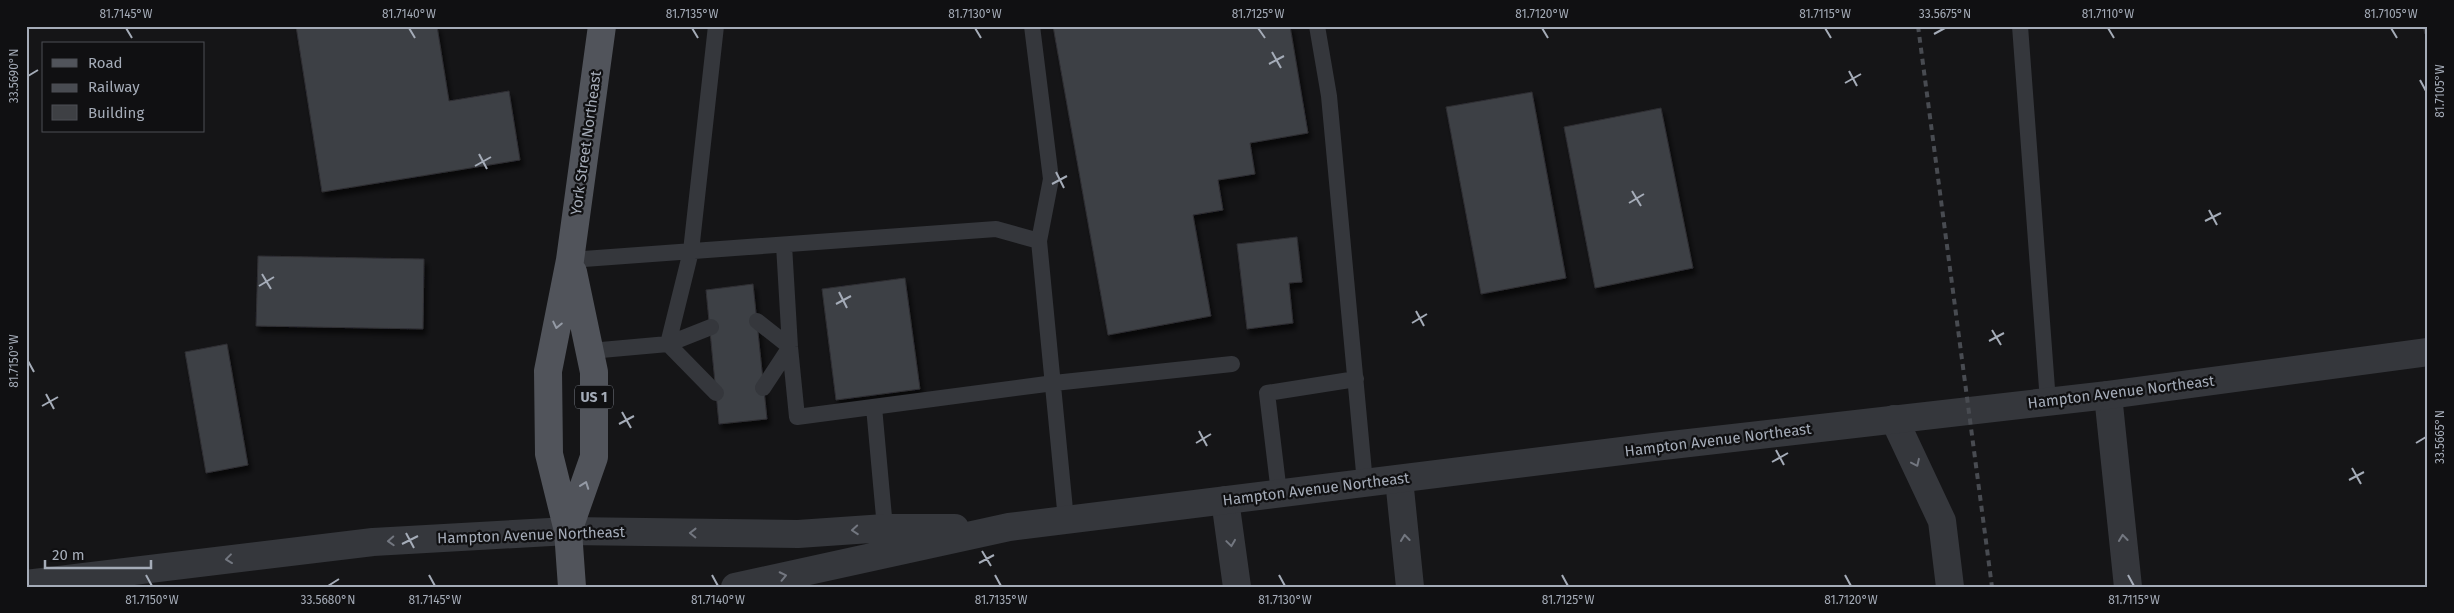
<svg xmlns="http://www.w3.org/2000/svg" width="2454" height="613" font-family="'Fira Sans',sans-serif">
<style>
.building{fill:#3e4044;stroke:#2e2e33;filter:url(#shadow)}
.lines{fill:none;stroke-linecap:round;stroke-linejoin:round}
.service{stroke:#35373c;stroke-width:16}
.minor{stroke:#35373c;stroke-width:28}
.tertiary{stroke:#35373c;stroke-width:28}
.primary{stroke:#51545b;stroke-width:28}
.rail{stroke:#484b51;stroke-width:4;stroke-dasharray:6 5;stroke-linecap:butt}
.oneway{stroke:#949aa5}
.oneway2{stroke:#737780}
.ticks{fill:none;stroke:#a5acb8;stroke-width:2}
.labels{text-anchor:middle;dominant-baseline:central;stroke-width:4.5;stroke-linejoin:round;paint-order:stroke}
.shield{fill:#101012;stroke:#787d86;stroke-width:1}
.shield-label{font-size:14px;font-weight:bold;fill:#a5acb8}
.street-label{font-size:15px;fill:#a5acb8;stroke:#101012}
.neatline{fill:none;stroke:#a5acb8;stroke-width:2}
.ticks-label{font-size:12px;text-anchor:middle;fill:#a5acb8}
</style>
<defs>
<filter id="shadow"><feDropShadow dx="3" dy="5.5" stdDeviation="2.5" flood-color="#0009"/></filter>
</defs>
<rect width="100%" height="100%" fill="#151517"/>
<!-- building -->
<path class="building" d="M296,26H437L449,101L509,91L520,160L322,192Z
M1053,26H1290L1308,133L1250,143L1255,174L1218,180L1223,210L1193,215L1211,316L1108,335Z
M2423,26H2428V34H2425Z
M1532,92L1566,278L1481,294L1446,107Z
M1661,108L1693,268L1595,288L1564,127Z
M1297,237L1302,282L1289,283L1293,323L1247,329L1237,244Z
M258,256L424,259L423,329L256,326Z
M905,278L920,389L836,400L822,289Z
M753,284L767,419L719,424L706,290Z
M227,344L248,465L206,473L185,352Z"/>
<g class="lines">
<!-- service -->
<path class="service" d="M1032,26L1051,179L1039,241
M1317,26L1329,96L1365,483
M2020,26L2048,402
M784,245L790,347L797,417L1054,383L1232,364
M570,260L996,229L1039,241L1066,520
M757,321L790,347L763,388
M668,344L691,251L716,26
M668,344L711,327
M590,351L668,344L716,393
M874,407L885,528
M1279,493L1267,393L1356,379"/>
<!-- minor -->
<path class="minor" d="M2108,395L2128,587
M1894,419L1942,521L1950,587
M1399,479L1410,587
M1225,500L1237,587"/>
<!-- tertiary -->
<path class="tertiary" d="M26,584L373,542L568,531L798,534L885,528H955
M735,587L1009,527L1654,447L2108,395L2428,352"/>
<!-- primary -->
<path class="primary" d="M568,531L594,457V372L573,272
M572,587L568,531L549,454L548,371L570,260L602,26"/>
<!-- rail -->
<path class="rail" d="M1918,26L1992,587"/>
</g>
<!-- one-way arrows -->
<defs><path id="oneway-chevron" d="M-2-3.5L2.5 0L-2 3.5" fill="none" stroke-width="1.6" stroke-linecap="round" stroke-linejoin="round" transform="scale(1.25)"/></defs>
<g class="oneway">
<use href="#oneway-chevron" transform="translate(557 325) rotate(102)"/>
<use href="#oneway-chevron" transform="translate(585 485) rotate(-70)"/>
</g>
<g class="oneway2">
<use href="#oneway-chevron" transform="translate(1916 463) rotate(65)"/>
<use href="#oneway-chevron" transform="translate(855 530) rotate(176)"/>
<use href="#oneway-chevron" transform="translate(693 533) rotate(-179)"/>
<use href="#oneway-chevron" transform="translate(1405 538) rotate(-96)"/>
<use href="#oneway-chevron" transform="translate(2123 538) rotate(-96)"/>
<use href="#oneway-chevron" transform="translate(391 541) rotate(177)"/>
<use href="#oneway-chevron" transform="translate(1231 543) rotate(82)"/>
<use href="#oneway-chevron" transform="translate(229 559) rotate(173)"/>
<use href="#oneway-chevron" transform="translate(783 576) rotate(-12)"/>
</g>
<!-- ticks -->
<path class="ticks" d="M126,28L132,38M409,28L415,38M692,28L698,38M975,28L981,38M1258,28L1265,38M1542,28L1548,38M1825,28L1831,38M2108,28L2114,38M2391,28L2397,38M1934,34L1945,28M1272,52L1281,68M1269,64L1284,56M1849,71L1857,86M28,76L38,70M2420,80L2426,91M1845,83L1861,74M479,154L487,169M475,166L491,157M1056,172L1064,188M1052,184L1067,176M1632,191L1641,206M1629,203L1644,194M2209,210L2217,225M2205,221L2221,213M262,274L271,289M259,286L274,277M839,292L847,308M836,304L851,296M1416,311L1424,326M1412,323L1427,314M1992,330L2001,345M1989,341L2004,333M28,361L34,372M46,394L54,409M42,406L58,397M622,412L631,428M619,424L634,416M1199,431L1207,446M1196,443L1211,434M2416,443L2426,437M1776,450L1784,465M1772,462L1788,453M2352,468L2361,484M2349,480L2364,472M406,533L414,548M402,544L418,536M982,551L991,566M979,563L994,555M146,575L152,586M429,575L435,586M712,575L718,586M995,575L1001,586M1279,575L1285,586M1562,575L1568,586M1845,575L1851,586M2128,575L2134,586M328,586L339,579"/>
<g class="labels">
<!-- shield labels -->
<rect class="shield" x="575" y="385.5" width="38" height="23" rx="4"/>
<g class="shield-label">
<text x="594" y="397">US 1</text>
</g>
<!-- street labels -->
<g class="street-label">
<text transform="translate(586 143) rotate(-82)">York Street Northeast</text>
<text transform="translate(2121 392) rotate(-7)">Hampton Avenue Northeast</text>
<text transform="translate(1718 440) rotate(-7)">Hampton Avenue Northeast</text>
<text transform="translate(1316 489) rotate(-7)">Hampton Avenue Northeast</text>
<text transform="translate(531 535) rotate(-2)">Hampton Avenue Northeast</text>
</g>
</g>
<!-- border -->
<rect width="2454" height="613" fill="none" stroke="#101012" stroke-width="55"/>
<!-- legend -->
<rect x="42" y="42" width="162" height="90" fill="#101012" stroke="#4c4e54"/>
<rect x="52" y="59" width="25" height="8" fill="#51545b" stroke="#4c4e54"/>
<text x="88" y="68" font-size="15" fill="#a5acb8">Road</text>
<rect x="52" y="84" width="25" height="8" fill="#484b51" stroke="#4c4e54"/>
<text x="88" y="92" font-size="15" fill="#a5acb8">Railway</text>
<rect x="52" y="105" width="25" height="15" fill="#3e4044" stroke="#4c4e54"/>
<text x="88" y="118" font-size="15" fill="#a5acb8">Building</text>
<!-- scale -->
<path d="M45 560v8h106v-8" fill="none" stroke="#a5acb8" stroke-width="2.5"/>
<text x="52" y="560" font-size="15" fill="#a5acb8" stroke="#101012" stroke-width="4" paint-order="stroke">20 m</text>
<rect x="28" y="28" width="2398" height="558" class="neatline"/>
<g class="ticks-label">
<text x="126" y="18">81.7145°W</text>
<text x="409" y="18">81.7140°W</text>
<text x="692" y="18">81.7135°W</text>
<text x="975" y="18">81.7130°W</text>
<text x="1258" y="18">81.7125°W</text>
<text x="1542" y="18">81.7120°W</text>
<text x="1825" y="18">81.7115°W</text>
<text x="1945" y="18">33.5675°N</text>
<text x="2108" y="18">81.7110°W</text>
<text x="2391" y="18">81.7105°W</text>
<text transform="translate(14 76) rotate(-90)" y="4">33.5690°N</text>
<text transform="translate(2440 91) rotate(-90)" y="4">81.7105°W</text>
<text transform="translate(14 361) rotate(-90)" y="4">81.7150°W</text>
<text transform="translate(2440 437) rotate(-90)" y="4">33.5665°N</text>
<text x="152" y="604">81.7150°W</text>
<text x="328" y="604">33.5680°N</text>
<text x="435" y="604">81.7145°W</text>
<text x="718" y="604">81.7140°W</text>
<text x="1001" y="604">81.7135°W</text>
<text x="1285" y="604">81.7130°W</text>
<text x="1568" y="604">81.7125°W</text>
<text x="1851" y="604">81.7120°W</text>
<text x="2134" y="604">81.7115°W</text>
</g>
</svg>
